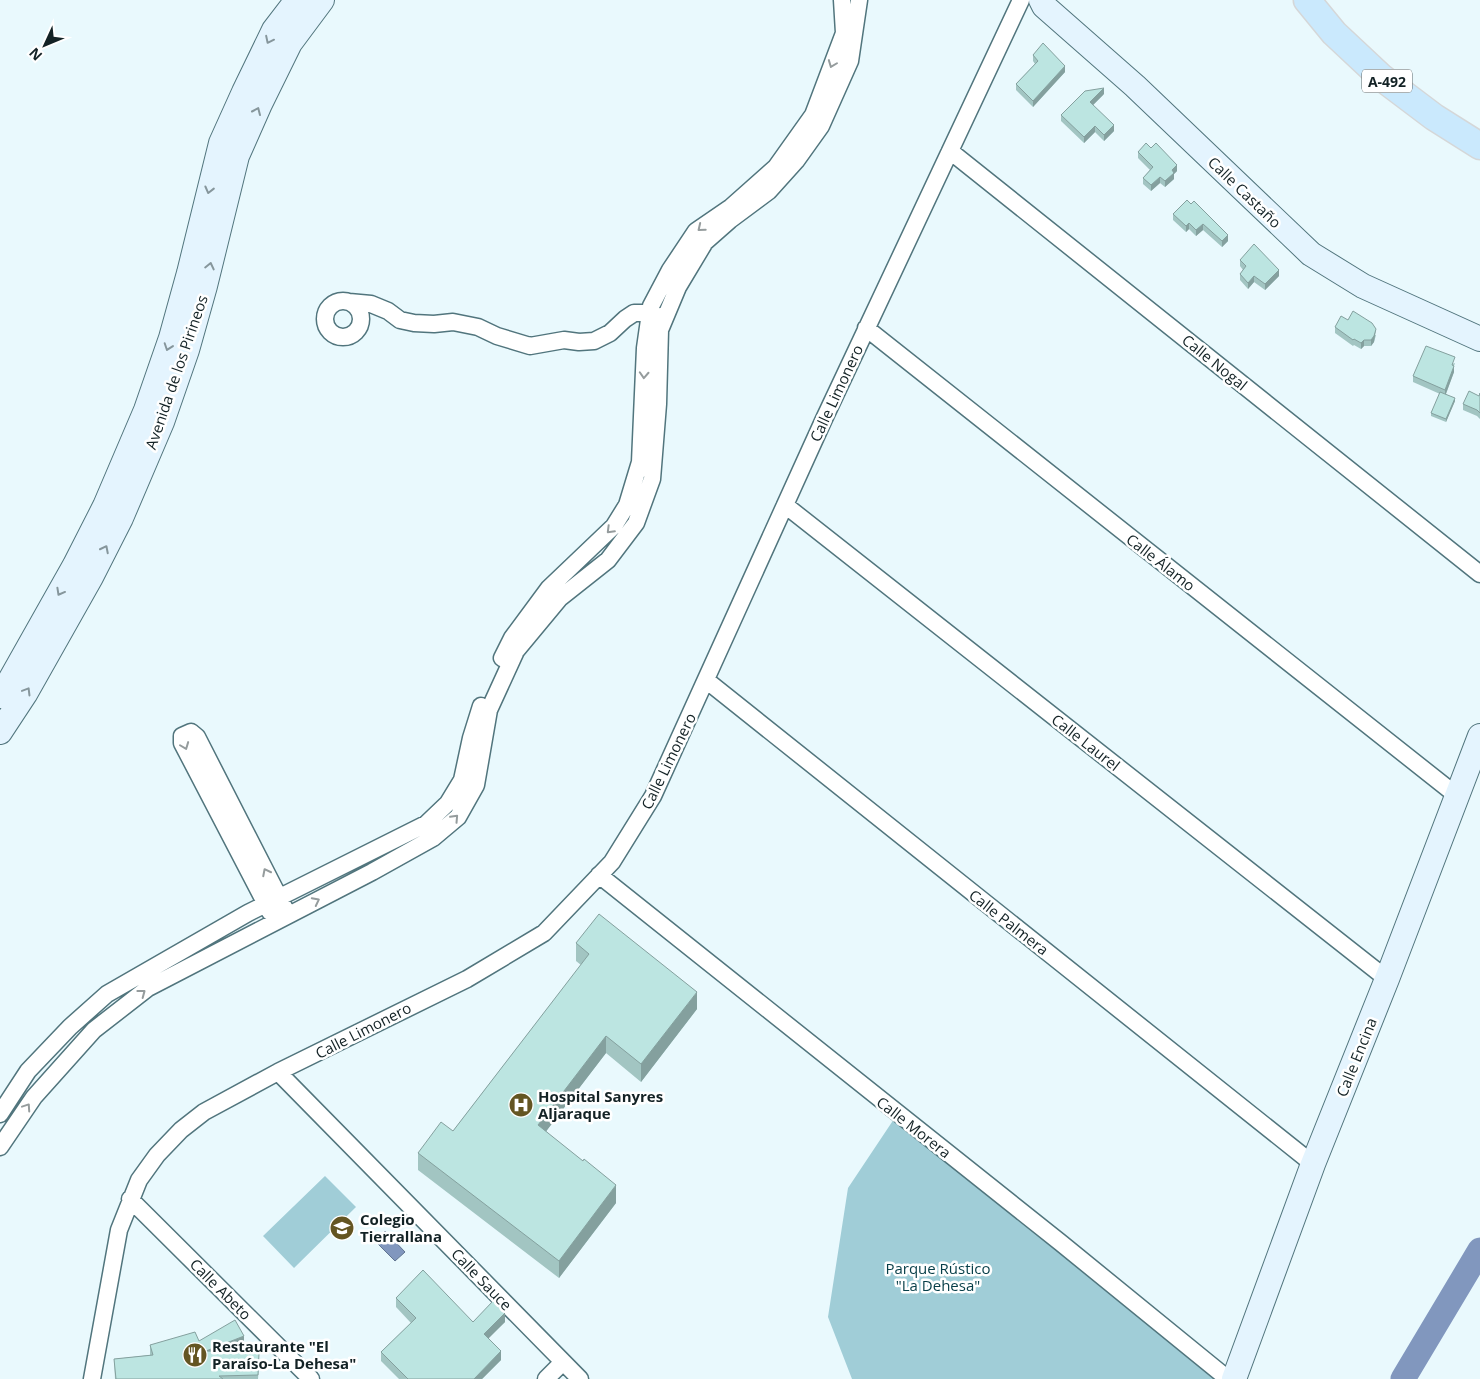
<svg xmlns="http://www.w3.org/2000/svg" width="1480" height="1379" font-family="'Open Sans',sans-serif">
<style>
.green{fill:#a0cdd7}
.water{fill:#8197be;stroke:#607490}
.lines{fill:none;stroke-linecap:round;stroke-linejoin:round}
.river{stroke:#8197be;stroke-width:25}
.street-casing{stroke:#51757d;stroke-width:19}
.secondary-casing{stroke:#51757d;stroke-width:26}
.primary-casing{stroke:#d5d7d8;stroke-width:29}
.street{stroke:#fff;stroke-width:16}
.secondary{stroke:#e4f4fe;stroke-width:24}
.primary{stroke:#cae9fd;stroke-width:26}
.wall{fill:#a2c5c2}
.shaded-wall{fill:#84a09e}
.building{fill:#bce5e1;stroke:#84a09e}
.oneway{stroke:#86969c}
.oneway2{stroke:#959c9d}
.labels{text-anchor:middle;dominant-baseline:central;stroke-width:5;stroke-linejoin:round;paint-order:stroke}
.shield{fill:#fff;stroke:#5a6466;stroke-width:1}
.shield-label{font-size:14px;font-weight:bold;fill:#132225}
.street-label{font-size:15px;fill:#132225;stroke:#fff}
.poi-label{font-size:15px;font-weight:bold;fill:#132225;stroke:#fff;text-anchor:start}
.park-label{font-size:15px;fill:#063e48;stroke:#fff}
</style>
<rect width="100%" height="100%" fill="#e9f9fd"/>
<!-- green -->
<path class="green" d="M898,1113L1228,1379H852L828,1317L848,1188Z
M325,1176L356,1207L294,1268L263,1236Z"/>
<!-- water -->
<path class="water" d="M385,1231L405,1252L395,1261L375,1241Z"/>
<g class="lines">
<!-- river -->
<path class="river" d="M1403,1379L1480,1250"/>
<defs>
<path id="street" d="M950,151L1480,574
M325 319a18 18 0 1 1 36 0a18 18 0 1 1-36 0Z
M349,302L371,304L388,311L400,320L414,323L434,324L453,322L478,327L497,336L530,346L564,340L579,342L594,341L610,333L625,319L634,313H650L660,317
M866,328L1456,795
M785,505L1387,979
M502,658L512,638L549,588L614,526L627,505L640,462L645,348L651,306L670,270L696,231L731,207L776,167L813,115L844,33L842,0
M706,680L1313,1164
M599,875L1061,1243L1228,1379
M270,912L182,743V736L191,732L197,737L284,907
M278,1072L580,1379
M0,1114L28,1071L70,1027L107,994L248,913L426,824L448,803L462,780L471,738L481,706
M0,1147L34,1097L94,1030L148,988L372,872L433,838L458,817L476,785L489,710L516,651L560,598L608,560L636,523L652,479L658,404L660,330L678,287L705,242L730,220L769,191L796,161L821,126L850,61L859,0
M130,1199L311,1379
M92,1379L119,1230L139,1180L157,1155L181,1130L204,1112L278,1072L467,979L544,933L612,862L653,796L824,419L1021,0
M546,1379L563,1362"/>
<path id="secondary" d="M1041,0L1044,6L1135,86L1311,254L1363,286L1480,339
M0,696L9,682L75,565L105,506L146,410L171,338L189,273L221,143L244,92L274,30L297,0
M0,732L25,694L91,577L121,518L162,422L187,350L205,286L237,156L260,104L290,43L322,0
M1234,1379L1313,1164L1387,979L1480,736"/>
<path id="primary" d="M1307,0L1334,33L1381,77L1434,117L1480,146"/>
</defs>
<!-- street casing -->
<use href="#street" class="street-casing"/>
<!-- secondary casing -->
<use href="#secondary" class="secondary-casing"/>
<!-- primary casing -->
<use href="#primary" class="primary-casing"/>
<!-- street -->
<use href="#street" class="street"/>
<!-- secondary -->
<use href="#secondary" class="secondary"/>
<!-- primary -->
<use href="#primary" class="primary"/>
</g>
<!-- wall -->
<path class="wall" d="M1033,55L1065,72L1033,107L1016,90V84L1035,64L1033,61Z
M1104,94L1093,105L1114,131L1104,141L1095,132L1084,143L1061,121V115Z
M1151,148L1177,171L1174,174V179L1165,187L1160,183L1151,191L1143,184V178L1150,170L1138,158V152Z
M1187,200L1228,241L1222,247L1203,230L1196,236L1189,229L1186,232L1173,220V214Z
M1240,260L1279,276L1265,290L1254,282L1248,289L1240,280V274L1243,270L1240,266Z
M1335,327L1376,335L1374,342L1371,346H1364L1361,349L1354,345L1353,346L1335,333Z
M1455,363L1454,366V372L1446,394L1455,401L1446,422L1431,416V413L1440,394L1413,382V376Z
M1480,393V419L1477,416L1463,410V404L1479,396Z
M576,943L697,1009L641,1082L606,1053L546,1131L616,1203L559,1278L418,1170V1153L453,1131L581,965L576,961Z
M396,1298L473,1322H505L488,1338L501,1360L482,1379H399L381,1361V1352L411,1323L396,1307Z
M150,1345L244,1348L234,1352L259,1365L258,1379H115L114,1359L150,1355Z"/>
<!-- shaded-wall -->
<path class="shaded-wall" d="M1065,66V72L1033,107V101Z
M1104,88V94L1090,108V102Z
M1114,125V131L1104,141V135Z
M1095,126V132L1084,143V137Z
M1177,165V171L1174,174V179L1165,187V181L1172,170Z
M1160,177V183L1151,191V185Z
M1189,223V229L1186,232V226Z
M1203,224V230L1196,236V230Z
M1228,235V241L1222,247V241Z
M1279,270V276L1265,290V284Z
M1254,276V282L1248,289V283Z
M1376,329L1374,342L1371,346V340Z
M1364,340V346L1361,349V343Z
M1454,366V372L1445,396V390Z
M1455,398V401L1446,422V419Z
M697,992V1009L641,1082V1064Z
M606,1036V1053L538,1142V1125Z
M616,1185V1203L559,1278V1261Z
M505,1313V1322L484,1343V1334Z
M244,1336V1348L206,1363V1351Z
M501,1351V1360L482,1379H474Z"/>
<!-- building -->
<path class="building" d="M1043,43L1065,66L1033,101L1016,84L1038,61L1033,55Z
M1104,88L1090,102L1114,125L1104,135L1095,126L1084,137L1061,115L1085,91Z
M1146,143L1151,148L1156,143L1177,165L1172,170L1174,173L1165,181L1160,177L1151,185L1143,178L1153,167L1138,152Z
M1187,200L1191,204L1194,201L1228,235L1222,241L1203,224L1196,230L1189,223L1186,226L1173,214Z
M1254,244L1279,270L1265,284L1254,276L1248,283L1240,274L1246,266L1240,260Z
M1353,311L1372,323L1376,329L1374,336L1371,340H1364L1361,343L1354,339L1353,340L1335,327L1341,316L1348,320Z
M1426,346L1455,357L1452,365L1454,366L1445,390L1413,376Z
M1469,391L1479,396L1480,393V413L1477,410L1463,404Z
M1440,392L1455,398L1446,419L1431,413Z
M599,914L697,992L641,1064L606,1036L538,1125L583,1161L584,1159L616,1185L559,1261L418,1153L441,1122L453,1131L589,954L576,943Z
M423,1270L473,1322L493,1301L505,1313L484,1334L501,1351L474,1379H408L381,1352L416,1318L396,1298Z
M235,1320L244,1336L206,1351L259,1353L258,1375L219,1376L223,1379H116L114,1359L153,1355L150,1345L195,1332L199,1341Z"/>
<!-- one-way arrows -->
<defs><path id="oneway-chevron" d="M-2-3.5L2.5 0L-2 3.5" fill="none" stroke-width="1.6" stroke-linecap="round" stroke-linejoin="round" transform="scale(1.25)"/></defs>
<g class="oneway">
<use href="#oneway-chevron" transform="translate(269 40) rotate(116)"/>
<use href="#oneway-chevron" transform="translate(257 111) rotate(-66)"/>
<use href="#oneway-chevron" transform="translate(209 190) rotate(104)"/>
<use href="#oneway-chevron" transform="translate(210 266) rotate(-77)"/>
<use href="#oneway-chevron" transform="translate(168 347) rotate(109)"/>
<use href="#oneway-chevron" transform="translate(105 549) rotate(-63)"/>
<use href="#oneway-chevron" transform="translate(60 592) rotate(119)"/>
<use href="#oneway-chevron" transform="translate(27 691) rotate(-59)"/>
</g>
<g class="oneway2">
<use href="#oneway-chevron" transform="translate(832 64) rotate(111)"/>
<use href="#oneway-chevron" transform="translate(701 228) rotate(141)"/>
<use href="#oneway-chevron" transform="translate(644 375) rotate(93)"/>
<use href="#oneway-chevron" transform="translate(610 530) rotate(135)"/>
<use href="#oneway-chevron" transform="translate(185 746) rotate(69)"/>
<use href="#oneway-chevron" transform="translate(455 818) rotate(-47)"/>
<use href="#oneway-chevron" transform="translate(266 872) rotate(-117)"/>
<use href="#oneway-chevron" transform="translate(316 901) rotate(-27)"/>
<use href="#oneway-chevron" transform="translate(142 993) rotate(-37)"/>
<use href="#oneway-chevron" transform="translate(27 1107) rotate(-56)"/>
</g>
<!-- icons -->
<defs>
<symbol id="hospital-disc" viewBox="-11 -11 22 22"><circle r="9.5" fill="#645522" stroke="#fff"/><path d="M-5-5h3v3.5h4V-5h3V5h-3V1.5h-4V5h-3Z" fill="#fff"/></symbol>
<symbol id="school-disc" viewBox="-11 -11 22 22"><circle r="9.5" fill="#645522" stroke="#fff"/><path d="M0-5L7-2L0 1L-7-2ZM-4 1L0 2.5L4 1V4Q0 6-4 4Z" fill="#fff"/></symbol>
<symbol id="restaurant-disc" viewBox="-11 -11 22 22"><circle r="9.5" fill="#645522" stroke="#fff"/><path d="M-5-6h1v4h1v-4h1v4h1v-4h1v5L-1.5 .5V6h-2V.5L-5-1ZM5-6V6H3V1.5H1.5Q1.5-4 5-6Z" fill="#fff"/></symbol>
</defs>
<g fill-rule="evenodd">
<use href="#hospital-disc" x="507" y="1091" width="28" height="28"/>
<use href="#school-disc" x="328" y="1214" width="28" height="28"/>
<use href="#restaurant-disc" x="181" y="1341" width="28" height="28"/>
</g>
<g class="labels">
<!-- shield labels -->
<rect class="shield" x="1362" y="69.5" width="50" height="23" rx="4"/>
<g class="shield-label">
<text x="1387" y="81">A-492</text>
</g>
<!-- street labels -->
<g class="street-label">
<text transform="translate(1245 192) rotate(44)">Calle Castaño</text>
<text transform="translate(1215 362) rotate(39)">Calle Nogal</text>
<text transform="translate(176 372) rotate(-71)">Avenida de los Pirineos</text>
<text transform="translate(836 393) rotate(-65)">Calle Limonero</text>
<text transform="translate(1161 562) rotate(38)">Calle Álamo</text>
<text transform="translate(1086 742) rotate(38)">Calle Laurel</text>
<text transform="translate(668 761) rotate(-64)">Calle Limonero</text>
<text transform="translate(1009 922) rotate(38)">Calle Palmera</text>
<text transform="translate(363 1030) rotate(-27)">Calle Limonero</text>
<text transform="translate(1356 1057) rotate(-68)">Calle Encina</text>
<text transform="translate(914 1127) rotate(38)">Calle Morera</text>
<text transform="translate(482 1279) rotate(46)">Calle Sauce</text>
<text transform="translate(221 1289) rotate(45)">Calle Abeto</text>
</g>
<!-- poi labels -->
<g class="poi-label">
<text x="538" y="1096">Hospital Sanyres<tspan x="538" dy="17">Aljaraque</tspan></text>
<text x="360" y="1219">Colegio<tspan x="360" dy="17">Tierrallana</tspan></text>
<text x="212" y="1346">Restaurante "El<tspan x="212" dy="17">Paraíso-La Dehesa"</tspan></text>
</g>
<!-- park labels -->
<g class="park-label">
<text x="938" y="1268">Parque Rústico<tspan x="938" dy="17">"La Dehesa"</tspan></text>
</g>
</g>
<!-- north arrow -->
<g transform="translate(45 45) rotate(226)" stroke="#ffffff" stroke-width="4" paint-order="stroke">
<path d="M0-4L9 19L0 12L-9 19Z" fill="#132225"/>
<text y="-8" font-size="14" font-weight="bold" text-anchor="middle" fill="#132225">N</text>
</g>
</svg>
